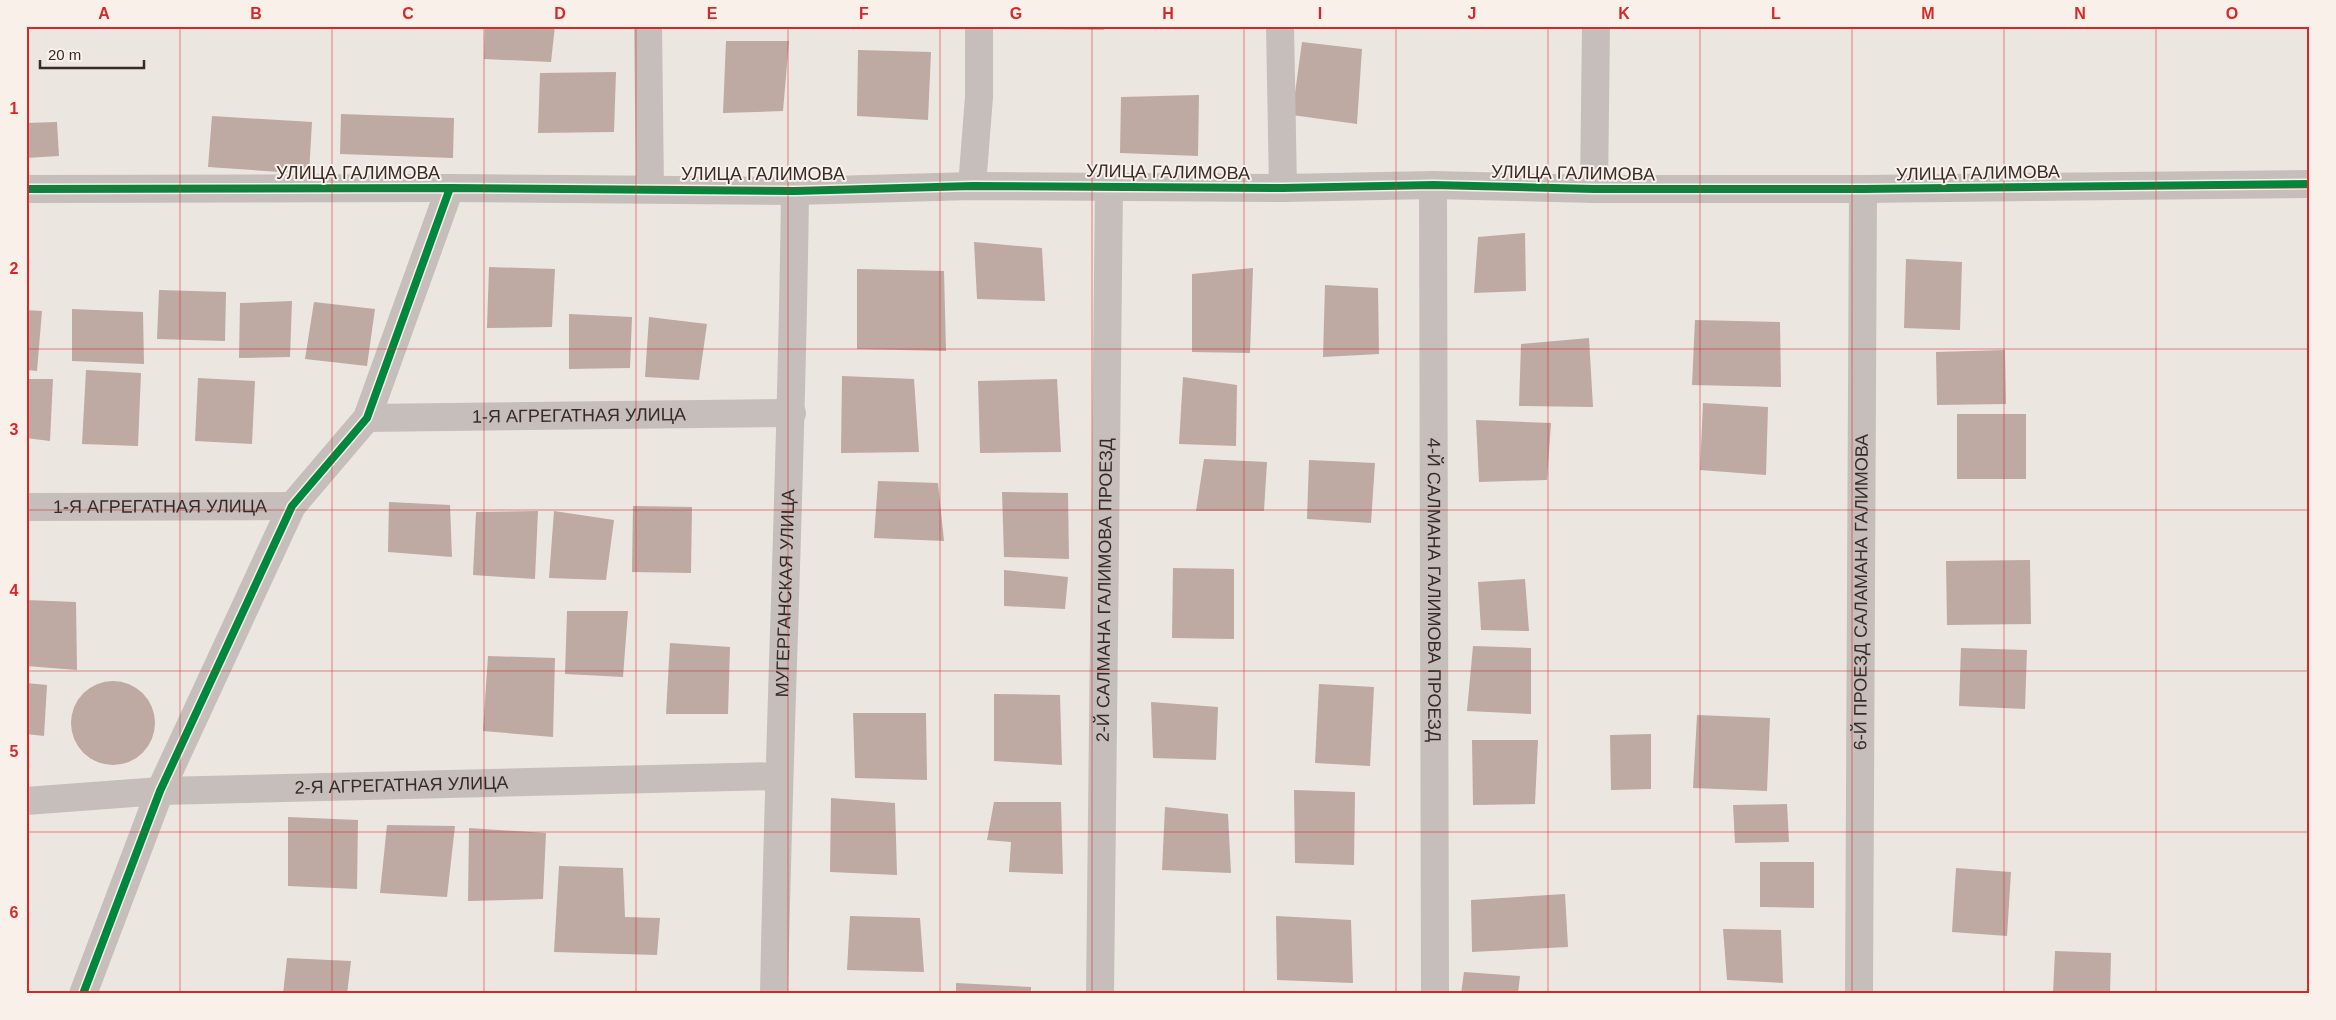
<svg xmlns="http://www.w3.org/2000/svg" width="2336" height="1020" font-family="Arial,sans-serif">
<style>
.building{fill:#bfa9a3}
.lines{fill:none;stroke-linecap:round;stroke-linejoin:round}
.minor{stroke:#c6beba;stroke-width:28}
.cycleway-casing{stroke:#f9f0e9;stroke-width:11}
.cycleway{stroke:#00873e;stroke-width:8}
.grid{fill:none;stroke:#d62828;stroke-width:1;stroke-opacity:0.55}
.labels{text-anchor:middle;dominant-baseline:central;stroke-width:4;stroke-linejoin:round;paint-order:stroke}
.street-label{font-size:18px;fill:#362b28;stroke:#f9f0e9}
.neatline{fill:none;stroke:#d62828;stroke-width:2}
.grid-label{font-size:16px;text-anchor:middle;font-weight:bold;fill:#d62828}
</style>
<rect width="100%" height="100%" fill="#ece6e1"/>
<!-- building -->
<path class="building" d="M485,26H555L551,62L484,59Z
M1023,26H1104V30L1023,29Z
M726,41H789L783,111L723,113Z
M1302,42L1362,49L1357,124L1292,115Z
M858,50L931,52L928,120L857,116Z
M616,72L614,132L538,133L540,73Z
M1199,95L1198,156L1120,153L1121,97Z
M341,114L454,118L453,158L340,154Z
M212,116L312,122L309,174L208,167Z
M57,122L59,156L26,158V123Z
M1525,233L1526,291L1474,293L1478,237Z
M974,242L1042,248L1045,301L977,299Z
M1906,259L1962,262L1960,330L1904,328Z
M489,267L555,269L552,327L487,328Z
M1253,268L1250,353L1192,352V274Z
M857,269L944,271L946,351L857,349Z
M1325,285L1378,288L1379,354L1323,357Z
M159,290L226,292L225,341L157,339Z
M292,301L290,357L239,358L240,303Z
M314,302L375,309L367,366L305,359Z
M72,309L143,312L144,364L72,361Z
M26,310L42,311L37,371L26,370Z
M569,314L632,317L630,368L569,369Z
M649,317L707,324L699,380L645,377Z
M1695,320L1780,322L1781,387L1692,385Z
M1589,338L1593,407L1519,406L1521,344Z
M2005,350L2006,404L1937,405L1936,352Z
M86,370L141,373L138,446L82,444Z
M842,376L914,379L919,452L841,453Z
M1183,377L1237,385L1236,446L1179,444Z
M198,378L255,381L252,444L195,441Z
M26,379H53L50,441L26,438Z
M1057,379L1061,452L980,453L978,381Z
M1703,403L1768,407L1766,475L1700,470Z
M1957,414H2026V479H1957Z
M1476,420L1551,423L1547,480L1479,482Z
M1204,459L1267,462L1264,511H1196Z
M1309,460L1375,463L1371,523L1307,519Z
M878,481L938,483L944,541L874,538Z
M1002,492L1068,493L1069,559L1004,557Z
M389,502L450,505L452,557L388,552Z
M633,506L692,507L691,573L632,572Z
M538,511L535,579L473,575L476,512Z
M554,511L614,520L606,580L549,578Z
M2030,560L2031,624L1947,625L1946,561Z
M1173,568L1234,569V639L1172,638Z
M1004,570L1068,577L1065,609L1004,606Z
M1525,579L1529,631L1481,630L1478,582Z
M26,600L76,602L77,670L26,666Z
M567,611H628L623,677L565,674Z
M670,643L730,647L728,714H666Z
M1473,646L1531,648V714L1467,711Z
M1961,648L2027,650L2025,709L1959,706Z
M488,656L555,658L553,737L483,731Z
M71 723a42 42 0 1 1 84 0a42 42 0 1 1-84 0Z
M26,683L47,685L44,736L26,734Z
M1319,684L1374,687L1370,766L1315,763Z
M994,694L1060,695L1062,765L994,761Z
M1151,702L1218,707L1216,760L1153,758Z
M853,713H926L927,780L855,778Z
M1697,715L1770,718L1767,791L1693,788Z
M1651,734V789L1611,790L1610,735Z
M1472,740H1538L1535,804L1473,805Z
M1294,790L1355,792L1354,865L1295,863Z
M831,798L895,803L897,875L830,872Z
M994,802H1061L1063,874L1009,872L1011,842L987,840Z
M1787,804L1789,842L1735,843L1733,805Z
M1165,807L1228,814L1231,873L1162,870Z
M288,817L358,820L357,889L288,886Z
M387,825L455,826L447,897L380,893Z
M469,828L546,833L543,899L468,901Z
M1760,862H1814V908L1760,907Z
M559,866L623,868L625,917L660,918L657,955L554,952Z
M1956,868L2011,872L2007,936L1952,932Z
M1565,894L1568,947L1472,952L1471,900Z
M850,916L920,918L924,972L847,970Z
M1276,916L1351,920L1353,983L1277,980Z
M1723,929L1781,930L1783,983L1727,980Z
M2055,951L2111,953L2110,994H2053Z
M287,958L351,961L347,994H283Z
M1464,972L1520,976L1518,994H1461Z
M956,983L1031,987V994H956Z
M164,991L216,992V994H164Z"/>
<g class="lines">
<!-- minor -->
<g class="minor">
<path d="M648,26L650,189"/>
<path d="M1280,26L1283,188"/>
<path id="s1" d="M1433,185L1435,994"/>
<path d="M972,186L979,97V26"/>
<path d="M26,189L450,188L795,191L972,186L1283,188L1433,185L1594,189H1863L2310,184"/>
<path d="M1594,189L1596,26"/>
<path id="s2" d="M367,418L792,413"/>
<path id="s3" d="M26,507L292,506"/>
<path id="s4" d="M26,801L160,791L778,776"/>
<path d="M83,994L160,791L292,506L367,418L450,188"/>
<path id="s5" d="M774,994C779,726 792,459 795,191"/>
<path id="s6" d="M1100,994L1109,186"/>
<path id="s7" d="M1859,994L1863,189"/>
</g>
<defs>
<path id="cycleway" d="M26,189L450,188L795,191L972,186L1283,188L1433,185L1594,189H1863L2310,184
M83,994L160,791L292,506L367,418L450,188"/>
</defs>
<!-- cycleway casing -->
<use href="#cycleway" class="cycleway-casing"/>
<!-- cycleway -->
<use href="#cycleway" class="cycleway"/>
</g>
<!-- grid -->
<path class="grid" d="M180,26V994M332,26V994M484,26V994M636,26V994M788,26V994M940,26V994M1092,26V994M1244,26V994M1396,26V994M1548,26V994M1700,26V994M1852,26V994M2004,26V994M2156,26V994M26,188H2310M26,349H2310M26,510H2310M26,671H2310M26,832H2310"/>
<g class="labels">
<!-- street labels -->
<g class="street-label">
<text transform="translate(1168 172) rotate(1)">УЛИЦА ГАЛИМОВА</text>
<text x="358" y="173">УЛИЦА ГАЛИМОВА</text>
<text transform="translate(1573 173) rotate(1)">УЛИЦА ГАЛИМОВА</text>
<text transform="translate(1978 173) rotate(-1)">УЛИЦА ГАЛИМОВА</text>
<text x="763" y="174">УЛИЦА ГАЛИМОВА</text>
<text stroke="none"><textPath href="#s2" startOffset="212">1-Я АГРЕГАТНАЯ УЛИЦА</textPath></text>
<text stroke="none"><textPath href="#s3" startOffset="134">1-Я АГРЕГАТНАЯ УЛИЦА</textPath></text>
<text stroke="none"><textPath href="#s1" startOffset="405">4-Й САЛМАНА ГАЛИМОВА ПРОЕЗД</textPath></text>
<text stroke="none"><textPath href="#s6" startOffset="404">2-Й САЛМАНА ГАЛИМОВА ПРОЕЗД</textPath></text>
<text stroke="none"><textPath href="#s7" startOffset="402">6-Й ПРОЕЗД САЛАМАНА ГАЛИМОВА</textPath></text>
<text stroke="none"><textPath href="#s5" startOffset="401">МУГЕРГАНСКАЯ УЛИЦА</textPath></text>
<text stroke="none"><textPath href="#s4" startOffset="376">2-Я АГРЕГАТНАЯ УЛИЦА</textPath></text>
</g>
</g>
<!-- border -->
<rect width="2336" height="1020" fill="none" stroke="#f9f0e9" stroke-width="55"/>
<!-- scale -->
<path d="M40 60v8h104v-8" fill="none" stroke="#362b28" stroke-width="2.5"/>
<text x="48" y="60" font-size="15" fill="#362b28" stroke="#f9f0e9" stroke-width="4" paint-order="stroke">20 m</text>
<rect x="28" y="28" width="2280" height="964" class="neatline"/>
<g class="grid-label">
<text x="104" y="19">A</text>
<text x="256" y="19">B</text>
<text x="408" y="19">C</text>
<text x="560" y="19">D</text>
<text x="712" y="19">E</text>
<text x="864" y="19">F</text>
<text x="1016" y="19">G</text>
<text x="1168" y="19">H</text>
<text x="1320" y="19">I</text>
<text x="1472" y="19">J</text>
<text x="1624" y="19">K</text>
<text x="1776" y="19">L</text>
<text x="1928" y="19">M</text>
<text x="2080" y="19">N</text>
<text x="2232" y="19">O</text>
<text x="14" y="114">1</text>
<text x="14" y="274">2</text>
<text x="14" y="435">3</text>
<text x="14" y="596">4</text>
<text x="14" y="757">5</text>
<text x="14" y="918">6</text>
</g>
</svg>
